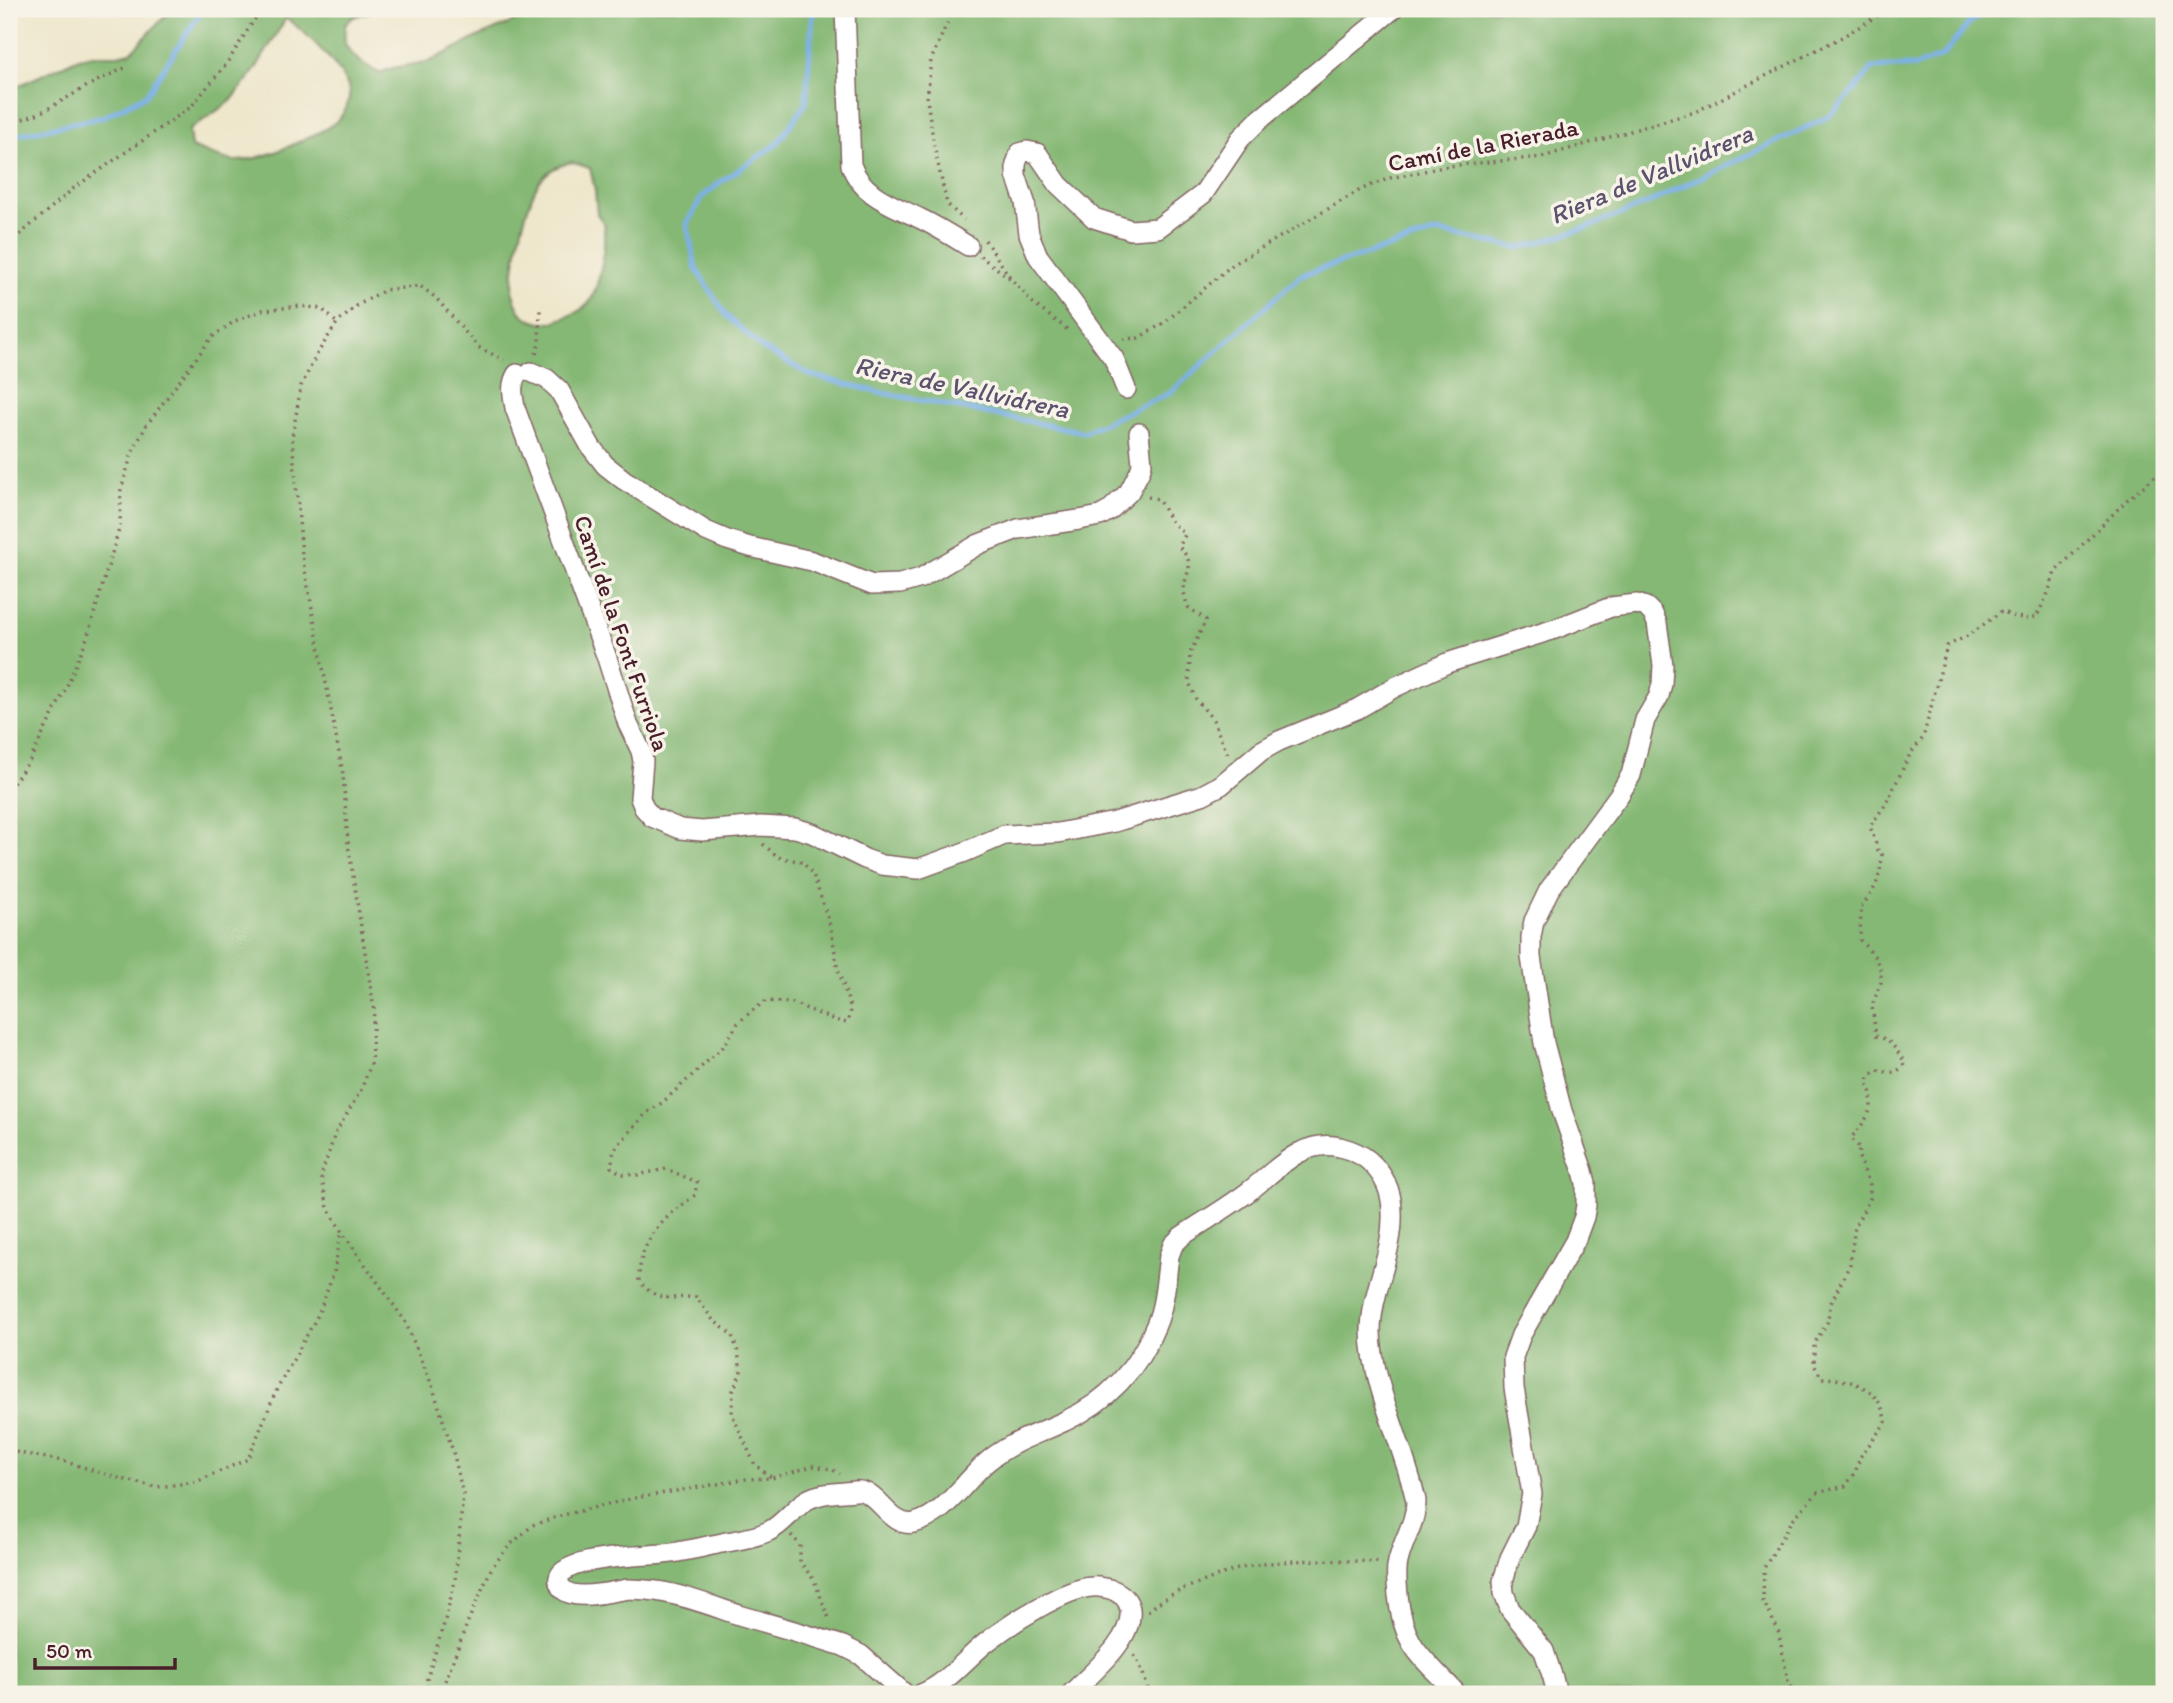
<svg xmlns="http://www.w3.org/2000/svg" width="2173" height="1703" font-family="Itim,sans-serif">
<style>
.forest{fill:#85b874;stroke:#686c50;stroke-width:2;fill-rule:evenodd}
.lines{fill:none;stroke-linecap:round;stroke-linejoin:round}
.stream{stroke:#7cb0e9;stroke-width:5}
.minor-casing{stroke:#836563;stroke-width:22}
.path{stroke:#836563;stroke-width:3.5;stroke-dasharray:2 5;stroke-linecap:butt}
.minor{stroke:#fff;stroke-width:19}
.labels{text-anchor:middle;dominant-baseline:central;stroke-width:7;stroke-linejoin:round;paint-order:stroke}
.street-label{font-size:24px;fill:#4a1f2b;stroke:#f7f3e8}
.water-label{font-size:26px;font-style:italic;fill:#5c526e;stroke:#f7f3e8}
</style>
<rect width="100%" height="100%" fill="#f7f3e8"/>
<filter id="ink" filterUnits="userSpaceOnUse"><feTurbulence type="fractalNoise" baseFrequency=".0143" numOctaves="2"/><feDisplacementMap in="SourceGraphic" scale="14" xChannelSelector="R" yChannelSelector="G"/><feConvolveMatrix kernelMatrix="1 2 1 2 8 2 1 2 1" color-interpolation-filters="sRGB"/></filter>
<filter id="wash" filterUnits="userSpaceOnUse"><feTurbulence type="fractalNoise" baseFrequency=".00686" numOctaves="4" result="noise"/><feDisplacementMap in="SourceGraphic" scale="28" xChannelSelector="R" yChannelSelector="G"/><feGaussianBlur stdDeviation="1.57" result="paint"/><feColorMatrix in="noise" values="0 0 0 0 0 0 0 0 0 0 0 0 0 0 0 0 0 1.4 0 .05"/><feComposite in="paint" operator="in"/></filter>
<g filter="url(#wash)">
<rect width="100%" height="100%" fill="#eee7cc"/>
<!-- forest -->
<path class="forest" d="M172,9H379L353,17L345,25C345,30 344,38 345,43C350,56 368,67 379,73L393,68L431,61L480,36L544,9H2164V1694H9V90L79,58L93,55H118L131,52ZM286,18C303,30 346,70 349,91C351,101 344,114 338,120C329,129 315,134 305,139C285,149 261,159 238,161C226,162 203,151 191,147L189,130L231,101L255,70ZM571,162L590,168L595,190L597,214L605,225C603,232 605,238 604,246C604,259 597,292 589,303C583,310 574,314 566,317C559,320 549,325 541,323C527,320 519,314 515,300C507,280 526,199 540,181C548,170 558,166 571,162Z"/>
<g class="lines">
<!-- stream -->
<path class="stream" d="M813,9L806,103L777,144L719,183L702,197L687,224L696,269L726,315L762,348L810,375L878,392L1084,432L1170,393L1301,275L1437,232L1519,248L1589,227L1646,204L1828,117L1851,95L1872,68L1916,66L1943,56L1970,22L1991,9
M9,141L16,135L103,117L146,95L203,9"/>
</g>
</g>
<g filter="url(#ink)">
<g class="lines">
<defs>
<path id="minor" d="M845,9L851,165C862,196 893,205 919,218C936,226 952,236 968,246
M531,372L547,379L559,390L591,447L605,465L624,480L706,531L727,540L750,547L812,561L872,585L900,584L921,578L979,544L1018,529L1079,520L1100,516L1109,511L1129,492L1140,471L1142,464L1139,433
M517,374C510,385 513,395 515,408L607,658L628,724L641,751L643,761L640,798L644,808L652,817L680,829L702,831L761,826L795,828L812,833L865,859L882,865L918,869L965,852L1004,835L1058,833L1115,822L1202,795L1221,785L1261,751L1279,741L1357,709L1395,687L1447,663L1555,629L1611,607L1637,604L1646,607L1653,614L1657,623L1663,665L1662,684L1659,696L1645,720L1631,775L1619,795L1549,890L1534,921L1531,937V957L1544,1043L1562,1111L1583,1171L1586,1183V1205L1584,1217L1575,1241L1521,1335L1513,1357L1514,1388L1532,1494L1526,1526L1510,1558L1503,1581L1504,1593L1510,1609L1544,1651L1553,1678L1557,1694
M1126,389L1114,359L1038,256L1029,234L1025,202L1016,175V164L1020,153L1027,151L1037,153L1059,185L1094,218L1131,230L1158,228L1203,194L1240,139L1258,121L1393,9
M905,1694L861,1655L843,1646C809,1635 774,1625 739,1615C712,1606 684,1595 656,1591C647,1590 637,1589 629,1589C612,1591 572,1603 561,1587C542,1556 648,1556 663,1554C683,1552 702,1547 722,1543C737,1540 755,1538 769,1531C784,1524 793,1508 807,1500C821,1492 839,1493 855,1491C878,1488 889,1528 914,1523C945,1516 966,1479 988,1461C1012,1441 1038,1434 1065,1421C1107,1402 1139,1368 1156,1325C1165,1304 1166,1278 1169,1256L1173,1245L1182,1236C1204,1221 1227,1208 1248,1192C1276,1171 1301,1138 1340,1147C1351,1150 1360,1153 1368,1160C1384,1174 1392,1191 1392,1212C1394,1253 1371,1291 1371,1332C1372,1387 1405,1447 1416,1501C1416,1522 1404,1538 1399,1558C1395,1570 1397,1583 1398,1595C1403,1648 1424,1658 1457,1694
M921,1694C947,1684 966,1658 988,1641C1010,1624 1065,1588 1092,1587C1099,1586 1106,1588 1113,1590C1122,1594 1128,1599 1130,1609C1134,1640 1091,1673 1071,1694"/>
</defs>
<!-- minor casing -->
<use href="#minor" class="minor-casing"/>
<!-- path -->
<path class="path" d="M409,9L410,11
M950,9L949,19L931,60L927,99L934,146L947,204L964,220
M9,122C37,118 59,102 84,88C98,80 114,73 129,66
M985,240L1010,277
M9,244L74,188L191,107L227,63L261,9
M980,256L1011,279L1035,305L1068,330
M1123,339L1138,338L1164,323L1232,265L1362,189L1390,178L1448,166L1542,157L1695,112L1842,37L1889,9
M536,354L539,344L540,309
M1148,497L1158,499L1171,521L1185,535L1179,547C1197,566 1186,569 1184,589C1184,595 1186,601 1188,607L1206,620L1190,653L1189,682L1196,699L1213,720L1229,757
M9,789L30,760L66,688L87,638L120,526L121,490L132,453L146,426L212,337L235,321L263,310L301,306L322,309L337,323
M763,844L778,857L802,862L813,874L831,928L837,965L851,1010L847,1023L834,1020L793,1003L766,1001L754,1009L738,1023L724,1046L663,1102L645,1114L614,1150L611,1167L622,1174L637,1175L666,1169L697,1182L695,1195C663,1219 639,1238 639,1281C658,1303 669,1297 696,1297L713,1320L732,1335L738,1352L741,1372L733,1391L732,1414L755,1465L772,1478
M9,1451L63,1461L121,1479L157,1487L196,1482L248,1459L276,1391L319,1313L334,1272L341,1233
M791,1535L800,1545V1562L814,1580L830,1621
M1148,1611C1165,1596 1184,1588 1205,1581C1218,1576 1232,1570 1246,1567C1290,1558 1337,1560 1381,1562
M1134,1655L1140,1665L1150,1694
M427,1694V1679L444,1624L455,1581L463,1495L454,1455L433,1388L405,1321L342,1232L328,1208L321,1176L335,1134L361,1090L371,1064L374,1009L348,844L343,774L302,555L292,438L301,386L317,354L337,323L358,305L385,290L420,286L436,298L478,347L504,360
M440,1694L469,1619L492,1567L510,1545L533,1525L563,1515L630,1499L746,1479L772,1478L813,1466L831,1469L840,1474
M1794,1694L1788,1681L1778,1630L1763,1601L1764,1568L1794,1518L1817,1493L1845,1486L1855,1473L1860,1457L1886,1422C1884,1415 1882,1406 1878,1401C1865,1382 1843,1379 1822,1378L1814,1365V1344L1827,1323L1831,1303L1850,1264L1855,1226L1870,1199V1185L1858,1155L1860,1148L1851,1138C1867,1119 1878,1107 1867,1082L1871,1074L1877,1070C1890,1073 1898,1075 1905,1062C1896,1050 1891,1039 1876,1036L1872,1006L1881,982V971L1875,957L1860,940L1861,907C1877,888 1880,878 1882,854L1878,850L1870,826L1886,804L1910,754L1923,738L1947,646L1971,634L2002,611L2014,617L2031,619L2037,616L2049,591L2055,572L2128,499L2164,469"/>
<!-- minor -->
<use href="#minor" class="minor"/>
</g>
</g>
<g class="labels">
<!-- street labels -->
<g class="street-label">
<text transform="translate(1483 145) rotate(-11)">Camí de la Rierada</text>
<text transform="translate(622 633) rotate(71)">Camí de la Font Furriola</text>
</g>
<!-- water labels -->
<g class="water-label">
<text transform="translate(1651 174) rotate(-23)">Riera de Vallvidrera</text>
<text transform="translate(962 387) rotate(12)">Riera de Vallvidrera</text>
</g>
</g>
<!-- margin -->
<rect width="2173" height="1703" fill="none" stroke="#f7f3e8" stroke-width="35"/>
<!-- scale -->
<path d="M35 1658v10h140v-10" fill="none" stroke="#4a1f2b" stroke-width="3.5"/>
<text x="46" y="1658" font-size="21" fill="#4a1f2b" stroke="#f7f3e8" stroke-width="5" paint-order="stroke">50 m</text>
</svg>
